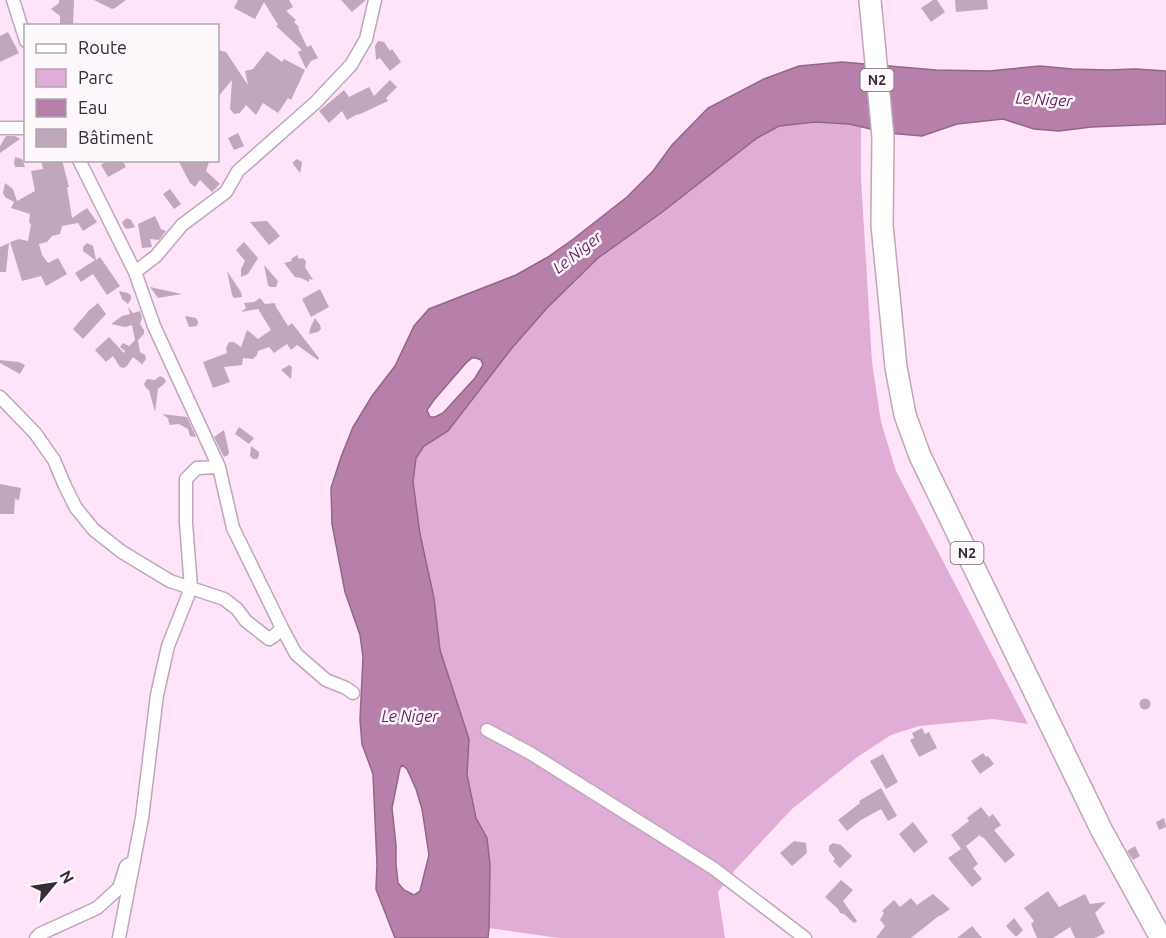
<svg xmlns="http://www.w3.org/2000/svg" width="1166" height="938" font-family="Ubuntu,sans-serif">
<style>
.green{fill:#e0add6}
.water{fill:#b680ab;stroke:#906787;stroke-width:1.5;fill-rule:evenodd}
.building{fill:#c0a7bb}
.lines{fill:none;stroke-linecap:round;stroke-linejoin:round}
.street-casing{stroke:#bfa6ba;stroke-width:15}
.highway-casing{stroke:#bfa6ba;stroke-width:24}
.street{stroke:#fff;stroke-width:12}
.highway{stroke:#fff;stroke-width:21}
.labels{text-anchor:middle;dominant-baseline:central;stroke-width:5;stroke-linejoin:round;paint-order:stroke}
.shield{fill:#fef8fd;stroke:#726970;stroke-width:1.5}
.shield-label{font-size:14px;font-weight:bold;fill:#362c34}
.water-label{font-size:16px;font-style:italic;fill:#65245c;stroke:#fef8fd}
</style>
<rect width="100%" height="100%" fill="#ffe4f9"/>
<!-- green -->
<path class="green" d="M815,122L849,124L861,127V178L872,362L881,422L896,471L1028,724L993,719L919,726L891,735L856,758L792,809L735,870L718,892L725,938H559L489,928L490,864L487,838L476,818L467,775L469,739L440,650L434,598L420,534L413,482L416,458L424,446L448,431L512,348L547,308L598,258L661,213L757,138L779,126Z"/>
<!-- water -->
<path class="water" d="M842,62L936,70L989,71L1040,66L1072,69L1107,70L1136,69L1166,71V124L1091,127L1059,131L1034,129L1003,119L957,124L922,136L888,133L849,124L815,122L779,126L757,138L661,213L598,258L547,308L512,348L448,431L424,446L416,458L413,482L420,534L434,598L440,650L469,739L467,775L476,818L487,838L490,864L489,928L488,938H395L376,889L377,865L373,774L362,744L360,720L363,657L360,635L345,592L332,524L331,488L341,457L353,427L372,396L395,366L414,326L429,309L516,275L548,257L572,240L627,197L653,171L672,145L708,108L764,79L799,66ZM472,358H476L481,360L483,365L475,378L443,413L435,417H430L427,410L434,400L466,363ZM402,765L407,769L416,789L422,809L429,855L420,891L414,895L404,890L398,883L396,864V845L392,808L400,768Z"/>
<!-- building -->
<path class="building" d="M59,0H74L73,26H60V16L51,9L59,3Z
M94,0H126L115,8L112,9Z
M238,0H289L293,7L286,11L296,20L294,22L299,27L298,28L307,47L311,45L318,58L311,61L306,69L298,52L302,50L276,26L278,25L264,2L255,19L234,8Z
M341,0H366L352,12Z
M933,0H937L945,12L931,22L921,8Z
M955,0H987L988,9L956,12Z
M8,32L19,53L0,62V36Z
M378,41L384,42L390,51L392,49L401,62L390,71L380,58L376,60L375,46Z
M218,50L226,52L248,85L245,71L253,69L267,51L282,62L284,59L305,70L291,100L288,98L278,113L263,103L256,115L246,105L240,113L234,114L230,109L232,80L218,97Z
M390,80L397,87L386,98L388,101L358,115V114L347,120L342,111L329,123L319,111L344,90L349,97L369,87L374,96Z
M238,133L244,146L234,150L228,138Z
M6,136H15L20,139L0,153V146Z
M15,157L22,159L25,167H15L14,163Z
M297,159L302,162V164L300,173L293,164V162Z
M41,160H62L69,187H67L72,218L87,208L97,222L83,231L78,223L62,226L60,234L52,236L47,242L39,244L42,255L48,263L58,258L67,274L46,286L41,276L22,281L10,242L19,239L28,241L31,225L29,222L30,214L11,208L14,202L5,197L3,193L5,183L13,189L17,201L35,191L31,171L43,169Z
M108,160H122L126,167L108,177L101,165Z
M178,160L209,162L206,171L220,184L212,192L200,180L195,187L190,183Z
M170,189L181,204L174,209L163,194Z
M155,216L161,229L166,231L159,240L150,239L152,247L142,248L138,224Z
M127,218L131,220L135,227L127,229L124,227L122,222Z
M267,221L280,236L269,245L250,222Z
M244,242L258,258L248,274L241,277V269L245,261L236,250Z
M9,243L6,272H0V247Z
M87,243L93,246L96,260L100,257L120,286L107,295L93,274L81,282L75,273L95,260L83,251V247Z
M297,255L299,259L303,258L306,261L305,267L313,280L309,279V282L301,278L295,277L284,263L292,261L291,259Z
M264,265L278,281L276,287H270L268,285Z
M227,271L241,292L242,297L234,298L232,295Z
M150,287L182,294L158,298Z
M320,289L329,307L311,317L302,299Z
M119,291L128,293L131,295V299L128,304L122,299Z
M260,298L265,304L275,303L276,307L288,326L292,323L319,358L318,360L297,345L291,350L287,344L274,353L269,347L258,351L257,355L253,359L243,358L242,365L224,367L230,382L213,388L203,362L227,353L226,348L229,342H234L241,347L247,330L258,339L271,330L258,309L241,312L246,308L244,303L254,302Z
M98,303L106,314L83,339L73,329L87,313V312Z
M128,307L133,313L140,311L142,318L140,324L144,330V334L138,340L140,352L145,355L146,359L143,363V365L133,357L127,366L124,368L120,367L113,356L106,362L95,350L109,337L124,353L125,351L120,347L123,343L129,346L135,340L132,325L125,327L111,324L122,316L130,314Z
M185,316L196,318L198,322L197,326L189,327Z
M315,318L320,325L321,329L318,332L309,334L311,326Z
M0,360L19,362L25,365L20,374L0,363Z
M289,365L292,367L291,379L281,370Z
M160,376L164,378L166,381L164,384L158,389L155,412L149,390L146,388L144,384L147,379L155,380Z
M162,414L187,417L196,437L190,436L188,429L179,424L170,425L168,420L169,419Z
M239,427L254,438L249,444L235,434Z
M224,430L229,452L228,455L224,457L214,437Z
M251,446L259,452V456L257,459H253L250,456Z
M0,484L21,488L19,500L15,499L14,514H0Z
M1139.5 704a5.5 5.5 0 1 1 11 0a5.5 5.5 0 1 1-11 0Z
M922,728L925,734L929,732L937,748L919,757L910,740L914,738L912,733Z
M983,753L986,757L988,756L994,764L980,774L971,761Z
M883,754L898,782L886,789L870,761Z
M881,788L897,816L888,821L881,809L861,820L847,831L838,820L860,803L859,801Z
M981,807L989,817L993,814L1001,825L994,830L1015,855L1005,863L983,837L982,838L980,835L966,846L978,864L973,868L982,879L972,887L948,858L961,849L951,835L969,821L967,818Z
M1164,818L1166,827L1159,830L1156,822Z
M913,822L928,842L914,853L899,834Z
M794,841L806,843L807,853L792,866L780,853Z
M833,843L841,845L852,856L840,868L833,861L835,859L829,851V846Z
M1135,846L1140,856L1133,860L1127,851Z
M841,880L853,890L843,901L857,921L854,923L844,914L840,913L838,909L825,897Z
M1048,891L1059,907L1085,894L1090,904L1106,902L1095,913L1105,933L1095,938H1075L1070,927L1053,938H1037L1031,924L1034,921L1024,908Z
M933,894L950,909L940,916V915L911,938H876L885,926L880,920L884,913L882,911L894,900L900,907L911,898L917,905Z
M1014,918L1023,930L1016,937L1006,926Z
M972,926L982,938H957Z"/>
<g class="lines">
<defs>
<path id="street" d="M13,0L26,41
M0,128H26
M79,160L135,272L154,326L219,467L197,468L186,479V523L191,588L168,646L157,695L142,818L119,938
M135,272L156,256L182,225L226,192L238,171L315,103L351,65L366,39L375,0
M0,397L35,433L54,460L65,486L76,508L94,530L122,552L170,581L224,599L237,609L246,621L269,639L274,636L282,628
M219,467L233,528L282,628L296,654L326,680L346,688L353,693
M487,730L530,753L713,868L805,938
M36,938L40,934L97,908L119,888L126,866L134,861"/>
<path id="highway" d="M870,0L883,137L882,225L896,367L905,415L920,456L1102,831L1161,938"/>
</defs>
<!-- street casing -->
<use href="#street" class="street-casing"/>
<!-- highway casing -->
<use href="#highway" class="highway-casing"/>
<!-- street -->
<use href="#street" class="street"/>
<!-- highway -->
<use href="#highway" class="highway"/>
</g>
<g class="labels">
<!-- shield labels -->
<g class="shield">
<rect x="860.5" y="69" width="33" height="22" rx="4.5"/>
<rect x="950.5" y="542" width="33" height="22" rx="4.5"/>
</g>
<g class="shield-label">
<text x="877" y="80">N2</text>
<text x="967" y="553">N2</text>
</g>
<!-- water labels -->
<g class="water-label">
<text transform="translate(1044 99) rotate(3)">Le Niger</text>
<text transform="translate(577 252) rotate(-38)">Le Niger</text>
<text x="410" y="716">Le Niger</text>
</g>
</g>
<!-- legend -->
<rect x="24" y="24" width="195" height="138" fill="#fef8fd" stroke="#aea6ad" stroke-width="1.5"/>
<rect x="36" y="44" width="30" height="9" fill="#ffffff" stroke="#aea6ad" stroke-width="1.5"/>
<text x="78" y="54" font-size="18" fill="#362c34">Route</text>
<rect x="36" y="69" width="30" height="18" fill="#e0add6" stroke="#aea6ad" stroke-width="1.5"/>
<text x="78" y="84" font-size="18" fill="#362c34">Parc</text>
<rect x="36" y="99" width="30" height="18" fill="#b680ab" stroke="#aea6ad" stroke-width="1.5"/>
<text x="78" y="114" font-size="18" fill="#362c34">Eau</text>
<rect x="36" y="129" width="30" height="18" fill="#c0a7bb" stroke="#aea6ad" stroke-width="1.5"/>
<text x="78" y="144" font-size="18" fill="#362c34">Bâtiment</text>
<!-- north arrow -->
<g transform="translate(54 884) rotate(61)" stroke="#fef8fd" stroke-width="4.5" paint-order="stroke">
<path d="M0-4.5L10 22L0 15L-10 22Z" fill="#362c34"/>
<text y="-9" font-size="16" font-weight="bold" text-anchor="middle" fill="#362c34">N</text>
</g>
</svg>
